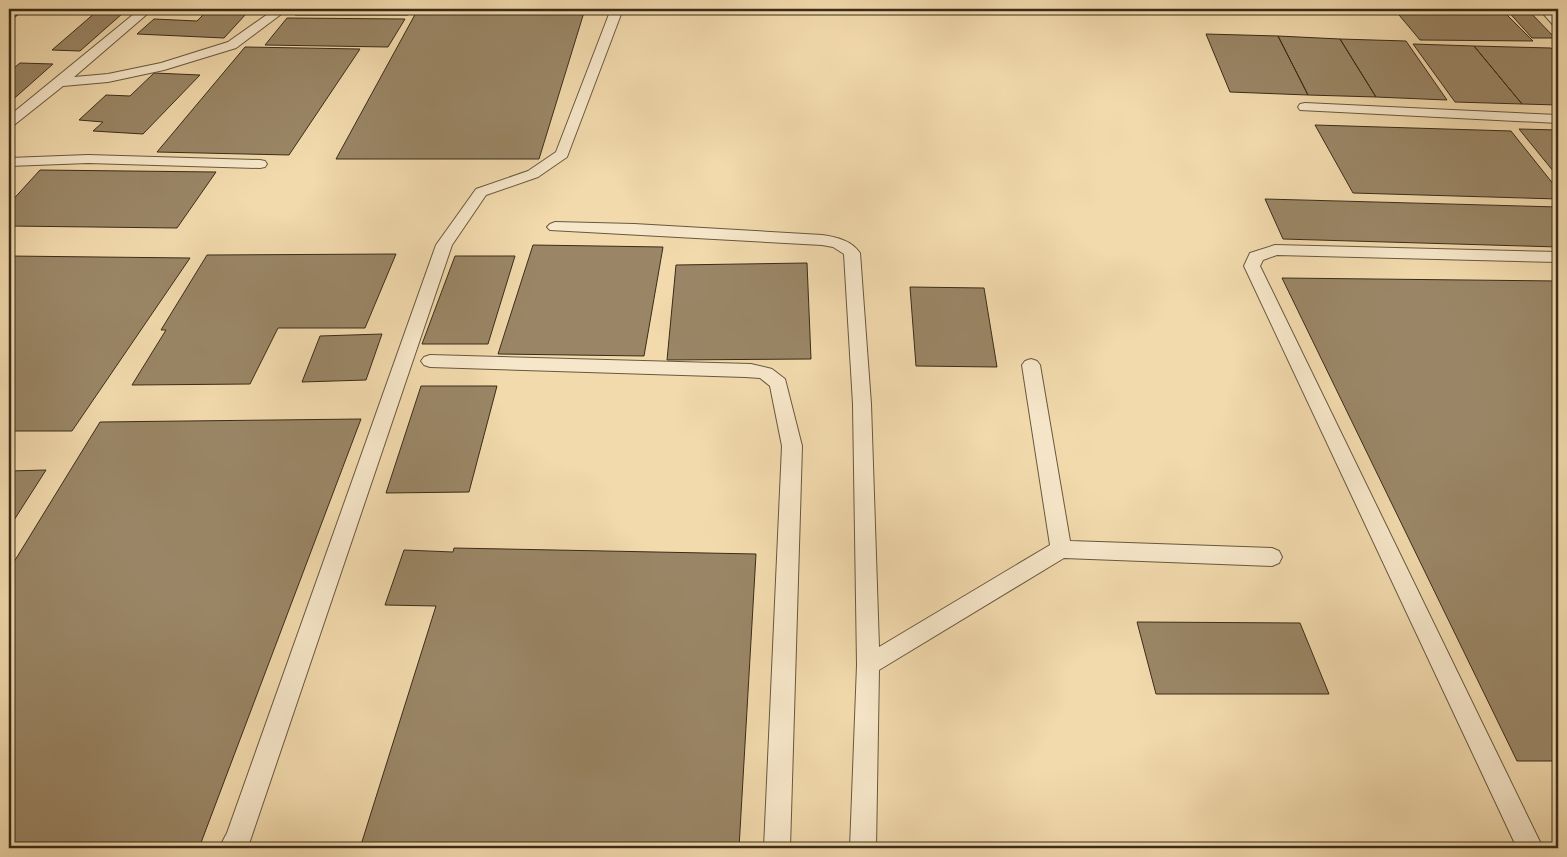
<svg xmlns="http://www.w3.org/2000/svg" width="1567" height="857" font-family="'IM FELL Great Primer',serif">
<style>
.building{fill:#9a8666;stroke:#3a2c19}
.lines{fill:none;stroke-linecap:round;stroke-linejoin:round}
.service-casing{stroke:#68583e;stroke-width:2}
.service{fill:#f7e7ca;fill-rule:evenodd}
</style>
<rect width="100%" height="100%" fill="#f2daad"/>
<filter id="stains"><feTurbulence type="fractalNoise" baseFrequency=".004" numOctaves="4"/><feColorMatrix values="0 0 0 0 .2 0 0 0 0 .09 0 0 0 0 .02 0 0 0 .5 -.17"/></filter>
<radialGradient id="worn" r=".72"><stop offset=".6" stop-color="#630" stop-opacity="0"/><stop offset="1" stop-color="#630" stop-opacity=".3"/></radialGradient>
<!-- building -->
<path class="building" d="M9,9H25L9,22Z
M31,9H139L133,14L123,13L80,51L52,50L96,12L29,10Z
M204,9H260L258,11Z
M300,9H411L408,15H295Z
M418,9H585L539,159H336Z
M1394,9H1501L1533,41L1420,40Z
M1506,9H1527L1555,38H1532Z
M205,13L246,14L224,38L137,34L154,19L197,21Z
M287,18L405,19L388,47L265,45Z
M1206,34L1278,36L1308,95L1230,92Z
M1278,36L1340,39L1376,97L1308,95Z
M1340,39L1406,41L1447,100L1376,97Z
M1413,44L1474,46L1522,104L1455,102Z
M1474,46L1551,48L1558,56V105L1522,104Z
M245,47L360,49L289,155L157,152Z
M20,63L53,64L9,103V72Z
M154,73L200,75L143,134L93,131L103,122L79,120L106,95L130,96Z
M1315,125L1511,131L1558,190V199L1353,193Z
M1519,129L1558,130V177Z
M40,170L216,172L177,228L9,226V204Z
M1265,199L1558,207V247L1283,239Z
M533,245L663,247L644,356L498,354Z
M396,254L365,328H278L250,384L132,385L166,330H161L207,255Z
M9,256L190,258L72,431H9Z
M455,256H515L488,344H422Z
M807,263L811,359L667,360L676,265Z
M1282,278L1558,281V761H1517Z
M910,287L984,288L997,367L916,366Z
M382,334L366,380L302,382L320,336Z
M421,386H497L469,492L386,493Z
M361,419L199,848H9V570L100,422Z
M46,470L9,528V471Z
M454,548L756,554L739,848H360L436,606L385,605L404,550L453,552Z
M1137,622L1300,623L1329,694H1156Z"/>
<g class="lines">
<defs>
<path id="service" d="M140,9H153L74,77L108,74L161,63L228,42L275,9H288L236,48L164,70L108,82L63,86L14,125L9,126V116Z
M611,9H623L567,157L538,177L486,195L452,245L250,841L247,848H219L227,833L436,245L476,189L528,171L556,152Z
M1539,9H1551L1558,16V26H1554Z
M1305,103L1558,115V123L1300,110L1298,107L1300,104Z
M88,155L260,160L265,161L267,164L265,167L260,168L88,163L9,166V158Z
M555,222L634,224L822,235C836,237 851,240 860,253L871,404L879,647L1050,545L1022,365L1025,361L1031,359L1037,361L1040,365L1070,541L1272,548L1279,551L1282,557L1279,563L1272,566L1064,558L879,670L876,848H850L857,665L853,404L844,254L833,247L822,245L550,230L547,227L550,224Z
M1275,245L1558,252V262L1277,255L1263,260L1260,266L1543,848H1517L1244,266L1250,253Z
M430,355L751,364L772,369L785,379L802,446L790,848H764L782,446L770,386L760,378L745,377L430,367L424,365L421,361L424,357Z"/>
</defs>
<!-- service casing -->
<use href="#service" class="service-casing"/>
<!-- service -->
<use href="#service" class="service"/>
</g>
<!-- margin -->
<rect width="1567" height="857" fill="none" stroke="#f2daad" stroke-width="30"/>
<rect x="10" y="10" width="1547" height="837" fill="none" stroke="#3a2c19" stroke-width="2.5"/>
<rect x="15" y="15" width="1537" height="827" fill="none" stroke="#3a2c19"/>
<rect width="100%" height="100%" filter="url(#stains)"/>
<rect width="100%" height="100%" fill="url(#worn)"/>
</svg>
